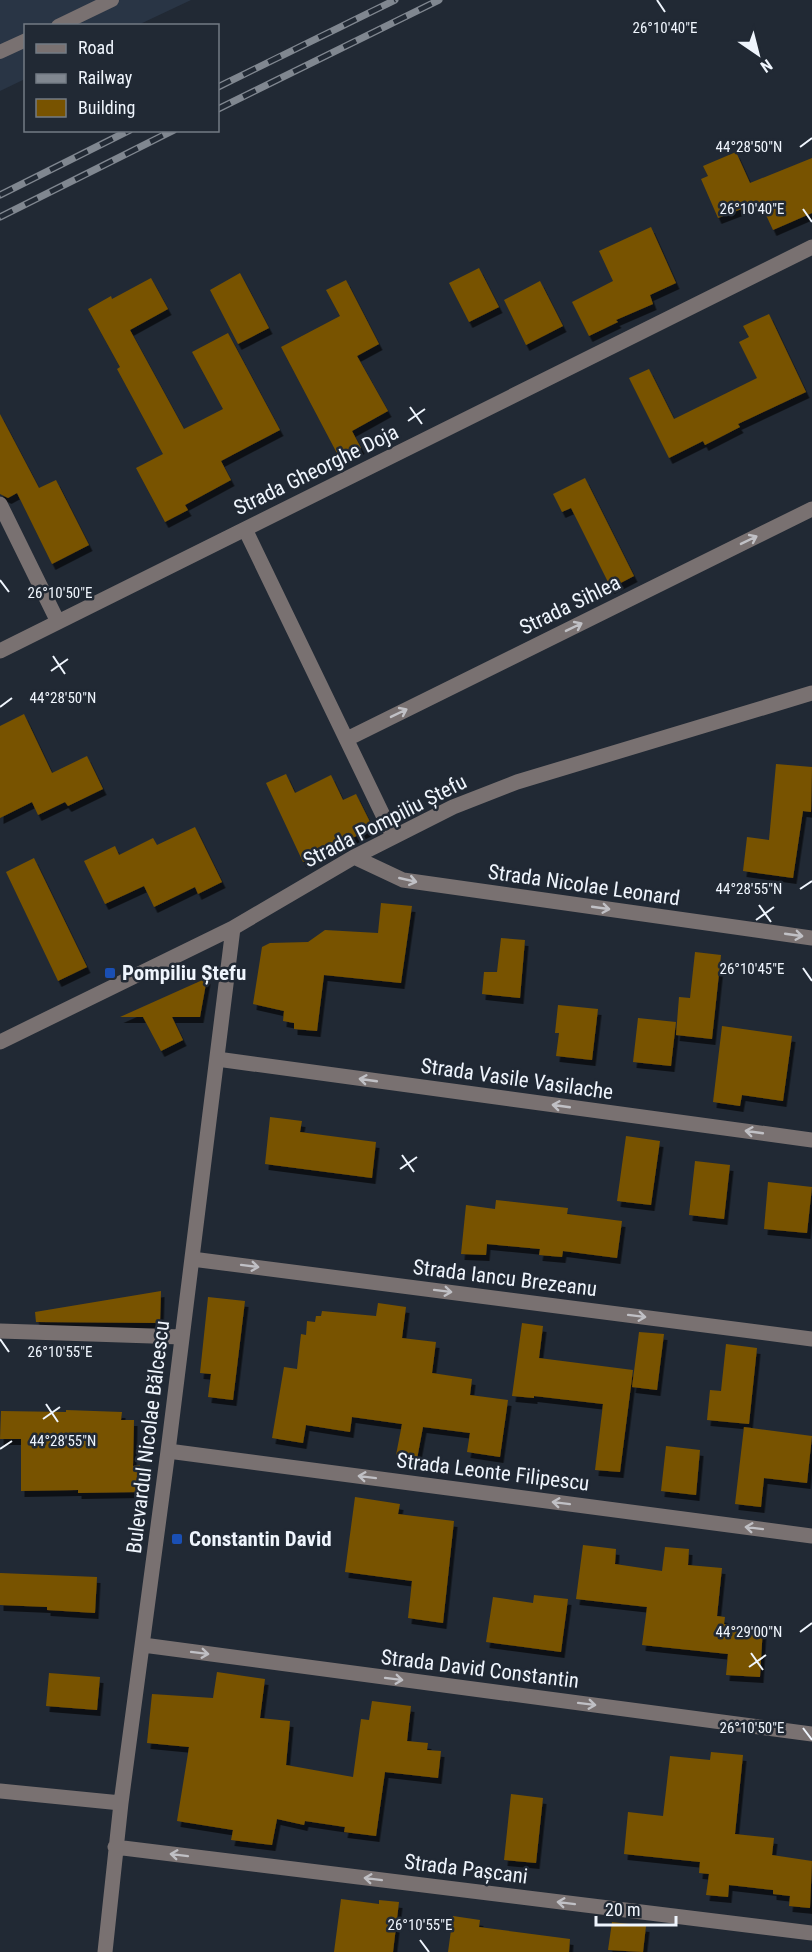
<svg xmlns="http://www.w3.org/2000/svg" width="812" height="1952" font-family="'Roboto Condensed',sans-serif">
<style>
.built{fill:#293545}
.building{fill:#785300;filter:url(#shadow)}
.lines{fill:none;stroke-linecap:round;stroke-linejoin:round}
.lane{stroke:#797171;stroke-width:14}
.street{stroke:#797171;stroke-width:15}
.rail-casing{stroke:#808790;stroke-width:7}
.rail{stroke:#212934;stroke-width:4.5;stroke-dasharray:14;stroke-linecap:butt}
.oneway{stroke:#c0c0c5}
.ticks{fill:none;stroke:#eff5fd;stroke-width:2}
.transit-dot{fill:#1a4fb4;stroke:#212934;stroke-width:2}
.labels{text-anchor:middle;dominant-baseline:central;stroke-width:5;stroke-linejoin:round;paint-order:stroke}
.street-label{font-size:21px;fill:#eff5fd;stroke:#212934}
.poi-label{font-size:21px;font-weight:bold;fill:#eff5fd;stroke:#212934;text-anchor:start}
.ticks-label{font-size:15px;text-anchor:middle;fill:#eff5fd;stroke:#212934;stroke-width:5;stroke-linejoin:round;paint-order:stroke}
</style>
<defs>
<filter id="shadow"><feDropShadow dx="3.5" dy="6" stdDeviation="0" flood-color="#0009"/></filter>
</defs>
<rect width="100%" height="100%" fill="#212934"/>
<!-- built -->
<path class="built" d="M0,0H191L138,25L26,26L25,79L0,91Z"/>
<!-- building -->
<path class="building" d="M736,152L750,183L812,158V213L773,230L760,202L718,218L701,179L708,176L703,166Z
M651,227L676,283L650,295L653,304L616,320L618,322L589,336L572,302L613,281L599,251Z
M479,268L499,307L469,322L449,283Z
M240,273L269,328L238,344L210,290Z
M151,278L168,309L130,330L184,429L223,409L192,352L228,333L280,430L221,461L231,480L185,505L188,510L165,522L136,468L163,454L117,369L120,367L88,309L111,296L112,299Z
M346,280L379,344L357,356L388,411L352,431L361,448L340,459L281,347L340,316L326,290Z
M540,281L563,326L526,345L504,300Z
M769,314L806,392L738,424L740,427L705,445L703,441L669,458L629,378L649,369L674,419L757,378L739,342L749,337L743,326Z
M0,414L39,488L56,480L89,545L52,564L17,493L8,498L0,494Z
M585,478L634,576L611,588L571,508L562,512L553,494Z
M24,714L52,773L87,756L103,789L68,806L65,802L38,815L32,802L0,818V726Z
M776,764L812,767L811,812L803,811L793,878L743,871L747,837L769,840Z
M286,774L295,793L331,775L343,800L356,794L373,828L303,862L266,783Z
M195,827L222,882L198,894L195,887L154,907L144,886L105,904L84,861L115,846L119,855L153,838L157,845Z
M34,858L87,967L58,981L6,872Z
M381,903L412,906L401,983L324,975L317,1031L294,1029V1023L283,1021L284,1011L253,1004L262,947L270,943L308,942L325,930L378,933Z
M501,938L525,940L520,998L482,994L484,972H497Z
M695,952L721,955L712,1039L676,1035L679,997L690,998Z
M207,978L200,1017H172L183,1040L161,1051L143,1017H120Z
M558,1005L598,1009L592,1060L556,1056L559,1033H555Z
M638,1018L676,1022L671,1066L633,1062Z
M722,1026L792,1036L783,1101L742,1095L740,1106L713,1102Z
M270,1117L302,1121L300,1132L376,1142L372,1178L265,1164Z
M626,1136L660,1141L651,1205L617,1201Z
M695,1161L730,1165L724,1219L689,1215Z
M768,1182L812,1187L807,1233L764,1229Z
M496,1200L568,1208L567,1214L622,1221L617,1258L563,1251L562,1257L539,1255L540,1249L487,1244L486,1255L461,1254L466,1205L495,1209Z
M161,1291L160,1323L36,1322L35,1312Z
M208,1297L245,1301L233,1400L208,1397L211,1374L200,1373Z
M378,1303L406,1307L402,1338L436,1342L432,1373L472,1379L470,1395L508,1400L500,1457L467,1452L470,1433L423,1427L417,1459L396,1455L402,1424L352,1417L350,1432L306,1425L303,1443L272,1438L284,1367L297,1369L301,1334L306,1335L307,1321L315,1322L316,1316H321L322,1311L376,1316Z
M522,1323L543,1326L539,1358L633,1370L620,1472L595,1470L603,1404L534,1396V1398L512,1396Z
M639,1332L664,1334L657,1390L632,1387Z
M726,1344L757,1348L749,1424L707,1420L710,1390L721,1391Z
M66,1410L122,1412L121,1420H134L133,1466L140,1465V1492L78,1493V1490L21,1491V1439H0L1,1411L66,1412Z
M744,1427L812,1436L807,1483L764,1478L761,1507L735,1504Z
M666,1446L700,1450L696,1495L661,1491Z
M355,1497L400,1504L398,1514L454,1521L443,1623L408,1618L412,1581L345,1572Z
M583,1545L616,1549L615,1564L662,1571L665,1547L689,1549L688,1565L722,1568L717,1616L725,1617L724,1624L763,1627L760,1677L726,1675L728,1654L642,1645L647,1607L576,1599Z
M0,1573L97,1577L95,1613L47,1610V1607L0,1605Z
M534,1595L568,1599L561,1652L486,1642L493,1597L533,1603Z
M217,1672L265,1679L260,1718L290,1721L286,1765L353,1777L361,1719L369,1720L372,1701L411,1706L407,1741L428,1743L427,1750L441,1751L438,1778L385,1772L376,1836L344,1832L345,1827L305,1821L304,1825L277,1819L272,1845L231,1840L233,1830L177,1821L189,1747L147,1743L152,1694L213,1698Z
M49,1673L100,1677L97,1710L46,1706Z
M711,1752L743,1755L735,1834L774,1838L772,1855L812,1861L810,1908L789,1906L790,1896L773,1894V1890L729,1885L728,1897L706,1895L709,1874L699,1873L700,1862L624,1854L628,1812L663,1816L670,1756L710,1760Z
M511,1794L543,1798L536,1863L504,1860Z
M341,1899L379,1904V1900L399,1902L393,1952H334Z
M453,1916L480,1920L479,1927L570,1939L569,1952H448Z
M612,1922L646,1926L643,1952L608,1950Z"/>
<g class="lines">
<!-- lane -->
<path class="lane" d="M58,26L112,0
M0,52L26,40"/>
<!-- street -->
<path class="street" d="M0,504L58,622
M245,529L393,836
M0,651L812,247
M347,739L812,509
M354,857L403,880L812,938
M0,1042L233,928L354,857L453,807L517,782L812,693
M217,1059L812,1140
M192,1259L812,1339
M0,1331L182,1337
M168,1451L812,1536
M143,1645L812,1734
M0,1791L121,1803
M115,1847L812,1933
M105,1952L121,1803L168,1451L233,928"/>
<defs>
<path id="rail" d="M218,87L395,0
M218,109L439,0
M0,195L130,130
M0,217L174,130"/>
</defs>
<!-- rail casing -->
<use href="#rail" class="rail-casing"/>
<!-- rail -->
<use href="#rail" class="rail"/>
</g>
<!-- one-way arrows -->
<defs><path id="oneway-shaft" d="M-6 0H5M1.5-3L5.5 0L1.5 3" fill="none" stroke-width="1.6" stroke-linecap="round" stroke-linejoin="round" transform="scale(1.5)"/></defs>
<g class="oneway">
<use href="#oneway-shaft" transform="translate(749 540) rotate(-26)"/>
<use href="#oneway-shaft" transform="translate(574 627) rotate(-26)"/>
<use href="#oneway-shaft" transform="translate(399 713) rotate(-26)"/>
<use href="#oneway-shaft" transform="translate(408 880) rotate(13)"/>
<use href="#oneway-shaft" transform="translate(601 908) rotate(8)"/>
<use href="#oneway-shaft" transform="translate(794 935) rotate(8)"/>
<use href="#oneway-shaft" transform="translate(368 1080) rotate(-172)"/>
<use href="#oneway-shaft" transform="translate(561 1106) rotate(-172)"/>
<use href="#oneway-shaft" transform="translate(754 1132) rotate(-172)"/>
<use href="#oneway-shaft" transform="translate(250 1266) rotate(7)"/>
<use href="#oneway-shaft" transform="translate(443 1291) rotate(7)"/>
<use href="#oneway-shaft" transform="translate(637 1316) rotate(7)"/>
<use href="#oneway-shaft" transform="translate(367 1477) rotate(-173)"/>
<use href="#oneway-shaft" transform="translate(561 1503) rotate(-173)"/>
<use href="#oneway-shaft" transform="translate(754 1528) rotate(-173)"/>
<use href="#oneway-shaft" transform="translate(200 1653) rotate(7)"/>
<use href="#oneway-shaft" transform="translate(394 1679) rotate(7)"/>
<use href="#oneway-shaft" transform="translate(587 1704) rotate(7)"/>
<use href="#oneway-shaft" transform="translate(179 1855) rotate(-173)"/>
<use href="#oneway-shaft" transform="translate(373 1879) rotate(-173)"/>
<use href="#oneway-shaft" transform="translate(566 1903) rotate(-173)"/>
</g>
<!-- ticks -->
<path class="ticks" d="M657,0L665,12M800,147L812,138M803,209L812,222M410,407L422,424M408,421L425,409M0,580L9,592M53,656L65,674M51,671L68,659M0,707L12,698M800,889L812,881M759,905L771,922M756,920L774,907M803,968L812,981M402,1155L414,1172M400,1169L417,1157M0,1339L9,1352M46,1404L58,1422M43,1419L60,1407M0,1449L12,1441M800,1632L812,1623M751,1653L763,1670M749,1667L766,1655M803,1728L812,1740M420,1940L429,1952"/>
<!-- markers -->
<g class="transit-dot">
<rect x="104" y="967" width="12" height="12" rx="3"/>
<rect x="171" y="1533" width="12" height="12" rx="3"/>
</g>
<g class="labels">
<!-- street labels -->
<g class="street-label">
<text transform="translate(316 470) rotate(-26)">Strada Gheorghe Doja</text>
<text transform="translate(570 605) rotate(-26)">Strada Sihlea</text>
<text transform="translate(385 821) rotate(-27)">Strada Pompiliu Ștefu</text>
<text transform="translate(584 885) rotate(8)">Strada Nicolae Leonard</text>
<text transform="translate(517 1079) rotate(8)">Strada Vasile Vasilache</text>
<text transform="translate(505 1278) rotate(7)">Strada Iancu Brezeanu</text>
<text transform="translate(148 1437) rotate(-83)">Bulevardul Nicolae Bălcescu</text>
<text transform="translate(493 1472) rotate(7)">Strada Leonte Filipescu</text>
<text transform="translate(480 1669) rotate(7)">Strada David Constantin</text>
<text transform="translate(466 1869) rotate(7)">Strada Pașcani</text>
</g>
<!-- poi labels -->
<g class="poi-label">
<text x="122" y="973">Pompiliu Ștefu</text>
<text x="189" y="1539">Constantin David</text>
</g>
</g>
<g class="ticks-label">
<text x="665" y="33">26°10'40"E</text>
<text x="749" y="152">44°28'50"N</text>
<text x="752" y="214">26°10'40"E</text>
<text x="60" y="598">26°10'50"E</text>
<text x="63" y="703">44°28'50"N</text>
<text x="749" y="894">44°28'55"N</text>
<text x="752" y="974">26°10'45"E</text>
<text x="60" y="1357">26°10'55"E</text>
<text x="63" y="1446">44°28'55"N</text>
<text x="749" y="1637">44°29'00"N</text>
<text x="752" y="1733">26°10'50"E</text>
<text x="420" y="1930">26°10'55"E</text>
</g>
<!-- legend -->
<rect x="24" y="24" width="195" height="108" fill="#212934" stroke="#737b84" stroke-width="1.5"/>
<rect x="36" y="44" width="30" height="9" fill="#797171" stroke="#737b84" stroke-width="1.5"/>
<text x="78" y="54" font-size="18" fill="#eff5fd">Road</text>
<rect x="36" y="74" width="30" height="9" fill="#808790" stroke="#737b84" stroke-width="1.5"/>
<text x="78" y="84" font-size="18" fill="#eff5fd">Railway</text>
<rect x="36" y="99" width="30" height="18" fill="#785300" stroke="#737b84" stroke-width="1.5"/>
<text x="78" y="114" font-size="18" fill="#eff5fd">Building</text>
<!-- north arrow -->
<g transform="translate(758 54) rotate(145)" stroke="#212934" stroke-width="4.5" paint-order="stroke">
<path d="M0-4.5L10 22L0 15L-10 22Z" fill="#eff5fd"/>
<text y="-9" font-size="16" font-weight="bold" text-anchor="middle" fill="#eff5fd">N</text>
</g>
<!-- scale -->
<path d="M596 1916v9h80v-9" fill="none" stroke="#eff5fd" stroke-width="3"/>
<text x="605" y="1916" font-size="18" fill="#eff5fd" stroke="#212934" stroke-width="4.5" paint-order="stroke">20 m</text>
</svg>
